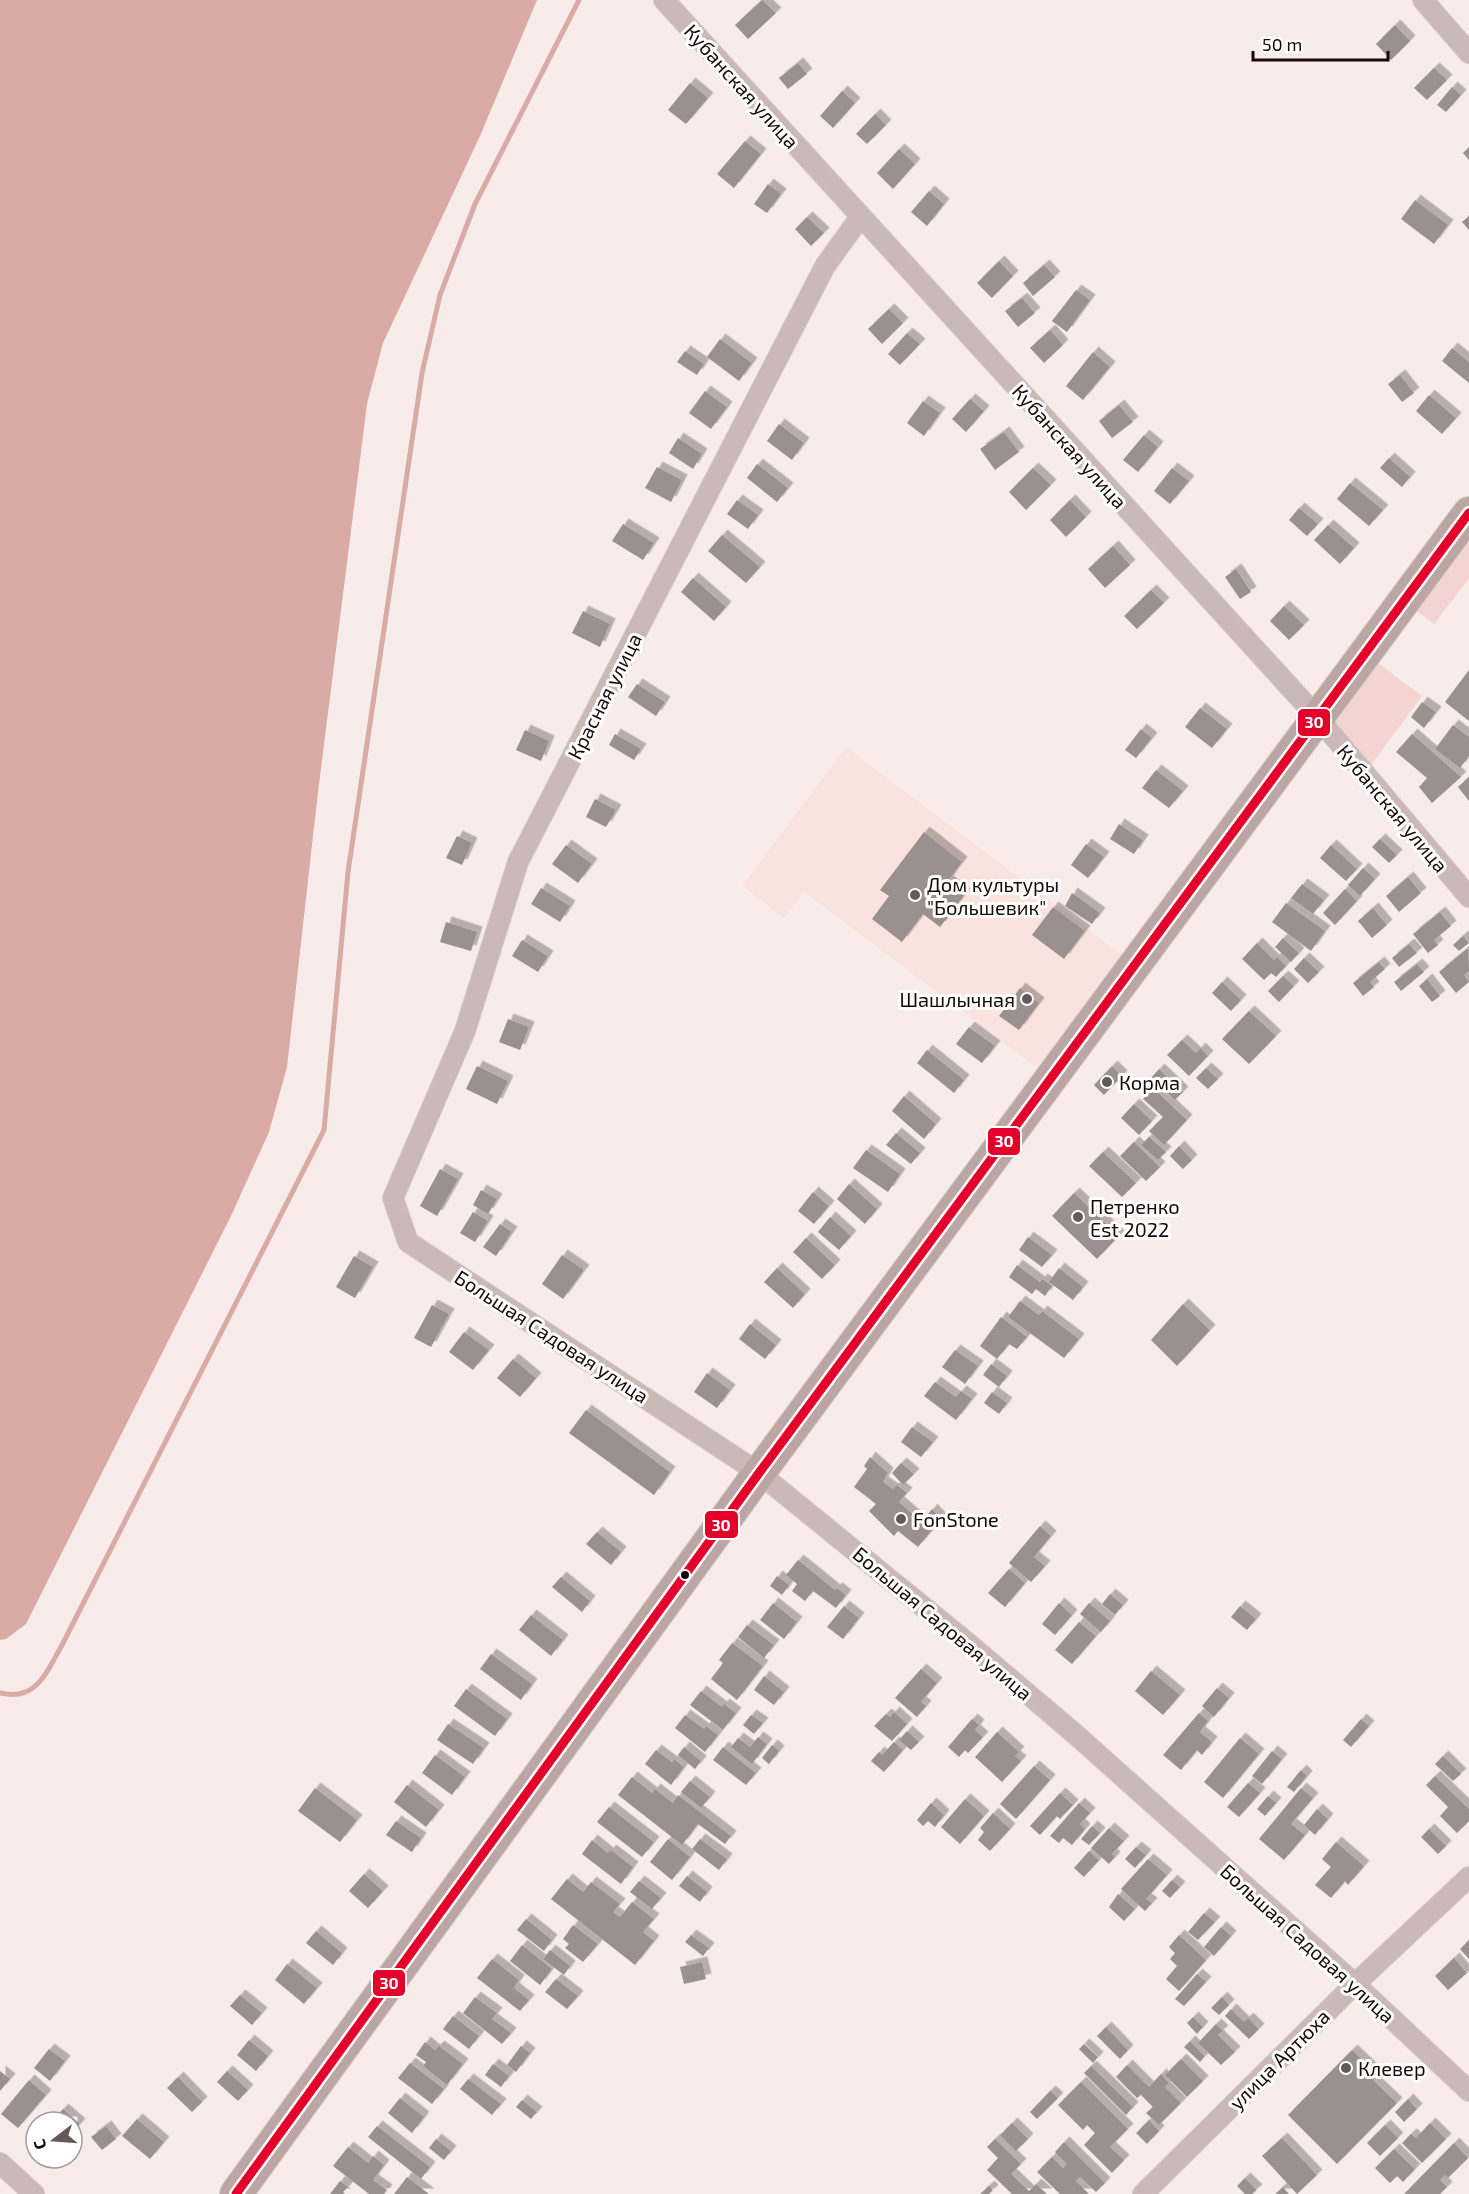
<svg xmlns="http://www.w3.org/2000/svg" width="1469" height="2194" font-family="'Exo 2',sans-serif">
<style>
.built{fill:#fae2df}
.green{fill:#f4d4d1}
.water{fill:#daaaa5}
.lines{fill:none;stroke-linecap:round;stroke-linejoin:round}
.stream{stroke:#daaaa5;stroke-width:5}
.building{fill:#9a908f;filter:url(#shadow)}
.minor-casing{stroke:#d3c9c8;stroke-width:22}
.primary-casing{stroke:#d3c9c8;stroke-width:34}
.minor{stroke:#cab9b7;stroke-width:20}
.primary{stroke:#bca6a4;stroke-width:32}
.bus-1-casing{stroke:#fff;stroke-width:14}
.bus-1{stroke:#e4002b;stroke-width:9}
.poi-dot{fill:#645958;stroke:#fff;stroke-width:2}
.bus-dot{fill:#150a09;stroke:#fff;stroke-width:2}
.labels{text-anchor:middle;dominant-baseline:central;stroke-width:6;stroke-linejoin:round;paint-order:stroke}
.street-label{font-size:20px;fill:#150a09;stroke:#fff}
.poi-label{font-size:20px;fill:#150a09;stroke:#fff;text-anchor:start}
.line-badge{stroke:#fff;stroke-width:2}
.badge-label{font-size:16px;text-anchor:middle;font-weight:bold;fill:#fff}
</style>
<defs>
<filter id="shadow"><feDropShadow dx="5.5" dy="-5.5" stdDeviation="0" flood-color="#0004"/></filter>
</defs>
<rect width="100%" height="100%" fill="#f8eceb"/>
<!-- built -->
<path class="built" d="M846,747L1123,956L1040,1070L804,892L784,918L742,886Z"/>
<!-- green -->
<path class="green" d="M1469,541V578L1434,624L1417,611Z
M1378,663L1422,696L1371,765L1335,722Z"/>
<!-- water -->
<path class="water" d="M0,0H537L480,136L383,343L367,404L318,792L287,1067L269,1132L231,1216L26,1624L6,1639L0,1640Z"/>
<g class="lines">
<!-- stream -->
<path class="stream" d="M0,1693C37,1702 47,1671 62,1645L324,1130L348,872L422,373L440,295L475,204L579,0"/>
</g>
<!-- building -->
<path class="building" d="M762,0L776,13L748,39L735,25Z
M1395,25L1410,41L1391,60L1376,44Z
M798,63L807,74L788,89L779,78Z
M1434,68L1447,80L1427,100L1414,88Z
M690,83L708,98L686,124L668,110Z
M1452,87L1461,95L1446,112L1437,105Z
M842,91L855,103L833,128L820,116Z
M875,114L886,125L867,144L856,134Z
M745,141L761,154L734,188L717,174Z
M1469,147V160L1463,153Z
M899,149L915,164L893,189L877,173Z
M768,184L781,194L767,213L754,204Z
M929,191L944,204L927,226L911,212Z
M1415,200L1448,225L1434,244L1401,219Z
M1469,216V230L1462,222Z
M807,217L824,233L811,246L795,229Z
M999,261L1013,276L992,298L977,283Z
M1044,265L1055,277L1033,296L1023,283Z
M1076,290L1090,300L1067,332L1052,321Z
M1022,298L1035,313L1018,327L1005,311Z
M889,309L903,323L882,344L868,329Z
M1050,330L1063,345L1044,363L1030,348Z
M907,333L920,344L900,365L888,354Z
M720,339L752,363L739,381L707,357Z
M1452,348L1469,362V383L1442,361Z
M685,351L704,364L697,375L677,362Z
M1093,352L1110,367L1083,400L1066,386Z
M1400,375L1414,393L1402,402L1388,384Z
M705,391L727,407L711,429L689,413Z
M1429,395L1456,418L1442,434L1416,411Z
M970,399L984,411L966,432L952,419Z
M923,401L940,413L924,436L907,423Z
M1119,405L1133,422L1112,438L1099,421Z
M779,424L804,443L792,460L767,441Z
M1004,432L1019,452L995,470L980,449Z
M1144,435L1158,447L1138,472L1123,460Z
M678,438L702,454L693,469L669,453Z
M1389,458L1410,477L1402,487L1380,468Z
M757,464L788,488L777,502L747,478Z
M657,467L682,480L671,502L645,488Z
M1033,468L1051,485L1026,510L1009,492Z
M1172,468L1189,481L1170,504L1154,491Z
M1350,483L1383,510L1369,526L1337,499Z
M737,500L758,515L748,529L727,514Z
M1070,500L1086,517L1066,537L1050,520Z
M1299,508L1318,524L1307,536L1289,520Z
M623,524L654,543L643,560L612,541Z
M1328,525L1354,548L1340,564L1314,540Z
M722,535L760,567L746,583L708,551Z
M1113,546L1130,565L1105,588L1088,569Z
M1236,569L1251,592L1240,599L1225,577Z
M693,578L726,607L714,621L681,592Z
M1151,590L1164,603L1137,629L1124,616Z
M1284,606L1304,625L1289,640L1270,621Z
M583,611L610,624L600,647L572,633Z
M1469,670V721L1445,702Z
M637,684L665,702L656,716L628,697Z
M1422,702L1436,712L1424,728L1411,717Z
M1200,708L1227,729L1212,748L1185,727Z
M1453,725L1469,737V756L1460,768L1435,749Z
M1141,729L1152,738L1136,758L1125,750Z
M525,730L549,741L541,761L516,750Z
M615,734L641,749L634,760L609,745Z
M1412,734L1461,777L1432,803L1419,787L1427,778L1396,752Z
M1156,770L1183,791L1169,808L1142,788Z
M1469,777V801L1458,787Z
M595,799L616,810L606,827L586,817Z
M1119,824L1143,840L1134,854L1110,839Z
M924,832L962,862L948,881L965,894L940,927L923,914L902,942L872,919L889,896L880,890Z
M457,836L472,843L462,865L446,858Z
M1380,839L1397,855L1389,863L1372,847Z
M1086,844L1104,857L1088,878L1071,865Z
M566,845L592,864L578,883L552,864Z
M1331,845L1357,869L1346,881L1320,858Z
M1363,868L1375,879L1360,896L1348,885Z
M1408,877L1421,893L1399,912L1386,896Z
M1302,884L1324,900L1313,914L1291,898Z
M541,888L570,906L560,922L531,904Z
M1345,889L1357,901L1335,925L1323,913Z
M1072,893L1100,913L1092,924L1065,906Z
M1286,903L1325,931L1311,951L1272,922Z
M1053,907L1085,931L1064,959L1032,935Z
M1373,908L1387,925L1372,938L1358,921Z
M1440,912L1451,926L1434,940L1438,945L1428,953L1413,934Z
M446,922L477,932L471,951L440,942Z
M1463,936L1469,943L1459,951L1453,945Z
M1283,938L1299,953L1291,962L1275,947Z
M522,940L548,956L538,972L512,956Z
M1257,943L1274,960L1277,957L1286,966L1276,977L1271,973L1264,980L1242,959Z
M1409,944L1417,953L1399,967L1392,958Z
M1468,948L1469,971L1464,975L1469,982L1456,993L1439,972Z
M1304,958L1319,972L1308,983L1294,969Z
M1379,962L1385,969L1370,982L1374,987L1363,996L1353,983Z
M1417,964L1424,972L1401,991L1394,982Z
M1283,976L1294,986L1279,1002L1268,991Z
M1427,979L1440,996L1432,1002L1419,986Z
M1222,982L1241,1000L1231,1011L1212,993Z
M1020,988L1039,1003L1019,1030L999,1016Z
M1249,1011L1276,1036L1249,1064L1222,1039Z
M508,1019L529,1027L520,1050L499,1042Z
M969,1027L995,1046L982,1063L956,1044Z
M1182,1040L1196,1053L1200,1048L1208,1056L1189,1076L1167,1055Z
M927,1050L964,1080L954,1093L917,1063Z
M477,1066L508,1081L497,1104L466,1089Z
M1112,1066L1122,1076L1104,1095L1094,1085Z
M1206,1068L1218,1079L1208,1089L1196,1078Z
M1159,1069L1183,1092L1175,1100L1151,1078Z
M1153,1088L1187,1120L1164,1145L1149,1131L1163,1117L1143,1099Z
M904,1096L936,1124L924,1139L892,1111Z
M1134,1104L1152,1121L1139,1135L1121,1118Z
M896,1133L920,1153L911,1164L886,1145Z
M1149,1137L1166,1152L1158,1160L1141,1145Z
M1134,1142L1160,1167L1146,1181L1120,1156Z
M1179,1146L1192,1160L1183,1169L1170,1156Z
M866,1150L900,1174L888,1192L853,1168Z
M1103,1152L1136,1183L1122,1197L1089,1166Z
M440,1169L458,1179L437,1216L420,1206Z
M849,1184L877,1209L865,1224L837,1199Z
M481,1190L497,1199L488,1214L473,1205Z
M813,1192L829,1206L814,1224L798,1211Z
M1074,1193L1119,1236L1097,1259L1052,1216Z
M473,1212L488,1221L475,1242L460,1233Z
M830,1217L851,1236L839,1250L818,1232Z
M500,1224L512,1232L496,1256L483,1247Z
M1028,1237L1052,1255L1042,1267L1019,1250Z
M806,1238L835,1265L822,1279L793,1252Z
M562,1255L584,1270L563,1299L542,1284Z
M354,1256L373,1267L355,1298L336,1287Z
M1017,1265L1040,1282L1042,1279L1052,1286L1045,1296L1036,1289L1032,1294L1009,1277Z
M777,1268L805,1294L793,1308L764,1282Z
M1059,1268L1083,1287L1073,1300L1049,1282Z
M1020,1301L1039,1315L1042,1311L1079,1339L1064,1358L1008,1317Z
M1183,1304L1210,1330L1177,1366L1151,1340Z
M432,1305L449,1314L431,1347L414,1338Z
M1001,1317L1027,1337L1017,1349L1009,1344L997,1359L980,1346Z
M750,1324L776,1345L765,1359L739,1339Z
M464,1332L489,1350L473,1370L449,1352Z
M955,1350L978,1366L965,1384L942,1367Z
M513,1359L536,1378L520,1397L497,1378Z
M991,1364L1007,1376L999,1387L983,1375Z
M707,1373L730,1390L717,1408L694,1392Z
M935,1382L956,1397L961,1391L972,1399L956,1420L924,1396Z
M992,1392L1007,1403L999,1414L984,1403Z
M586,1410L670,1472L654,1495L569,1433Z
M912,1427L933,1442L921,1457L901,1442Z
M870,1457L888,1473L883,1482L893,1489L897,1485L907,1493L899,1502L922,1522L932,1509L941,1519L918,1547L898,1531L894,1536L869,1511L876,1504L854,1487L867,1469L864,1466Z
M901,1463L914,1474L903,1485L892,1473Z
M1040,1526L1051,1536L1034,1557L1045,1566L1031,1582L1009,1563Z
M597,1532L621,1552L611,1565L586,1544Z
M798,1560L835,1590L837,1588L846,1595L836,1608L813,1591L805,1601L792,1591L797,1584L786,1575Z
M1009,1569L1025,1583L1005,1607L988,1593Z
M777,1576L789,1585L782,1595L770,1586Z
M561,1577L590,1601L582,1612L552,1587Z
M1110,1594L1123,1605L1115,1615L1102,1604Z
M773,1603L797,1622L784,1639L760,1620Z
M1059,1603L1072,1615L1055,1635L1042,1624Z
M1089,1603L1110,1621L1101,1632L1080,1614Z
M844,1606L859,1618L843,1639L827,1627Z
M1240,1606L1256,1619L1247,1630L1231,1617Z
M531,1615L563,1640L551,1656L519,1630Z
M1079,1622L1096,1636L1072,1664L1055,1650Z
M747,1625L774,1645L764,1658L738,1637Z
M732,1643L763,1666L737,1700L711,1679L723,1663L719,1660Z
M491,1654L532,1684L521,1700L480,1669Z
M921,1669L937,1683L921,1702L926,1706L917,1717L895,1698Z
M1151,1671L1180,1695L1163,1715L1135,1691Z
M764,1676L784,1692L774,1705L754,1690Z
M1217,1688L1229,1698L1214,1717L1202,1706Z
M466,1689L507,1719L495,1736L454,1706Z
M701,1691L722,1707L724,1704L736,1713L723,1730L690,1705Z
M894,1712L907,1724L892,1741L874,1726L886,1714L890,1717Z
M1199,1713L1208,1721L1200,1732L1212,1742L1202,1755L1197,1750L1181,1770L1163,1755Z
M685,1715L704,1729L706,1726L718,1735L705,1752L675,1728Z
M751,1715L763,1723L754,1734L743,1725Z
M972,1719L979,1725L975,1730L983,1737L968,1753L965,1750L959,1757L948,1747Z
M1361,1719L1369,1726L1351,1747L1343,1740Z
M448,1724L484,1748L473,1764L437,1740Z
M907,1731L919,1742L911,1750L899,1740Z
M997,1732L1019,1752L1015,1756L1021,1761L1002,1782L975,1757Z
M758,1737L767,1744L752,1764L731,1747L738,1738L750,1747Z
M1240,1738L1259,1754L1223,1798L1204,1782Z
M894,1742L903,1750L884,1772L871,1761L879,1752L882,1755Z
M772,1745L779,1751L769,1764L762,1758Z
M684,1747L701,1761L695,1769L678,1755Z
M723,1747L756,1773L746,1785L713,1760Z
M656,1750L672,1762L674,1759L684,1767L671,1785L645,1764Z
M1272,1751L1282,1759L1262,1784L1252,1776Z
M435,1755L465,1777L452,1795L422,1773Z
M1443,1756L1461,1774L1453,1781L1435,1764Z
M1034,1766L1050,1780L1016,1819L1000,1804Z
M1301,1770L1307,1776L1294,1792L1287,1787Z
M1435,1776L1469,1809V1821L1457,1833L1440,1816L1448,1807L1426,1785Z
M632,1777L652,1793L655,1789L673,1803L678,1795L731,1836L725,1844L698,1824L682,1845L618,1795Z
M690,1781L710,1797L701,1808L681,1792Z
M1248,1783L1260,1793L1239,1817L1227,1807Z
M407,1785L439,1810L426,1827L394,1802Z
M315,1788L357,1820L340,1842L298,1811Z
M1301,1788L1313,1798L1291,1824L1305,1835L1284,1860L1259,1839Z
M1060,1793L1073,1805L1060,1819L1057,1816L1040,1835L1030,1826Z
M1268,1796L1276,1803L1265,1816L1257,1809Z
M965,1799L984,1816L960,1844L941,1827Z
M931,1803L944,1815L935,1827L928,1821L923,1826L917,1820Z
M1079,1803L1090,1813L1080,1824L1085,1829L1072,1845L1063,1838L1059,1843L1050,1836Z
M609,1807L654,1842L642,1857L597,1822Z
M1317,1809L1328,1819L1315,1835L1304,1825Z
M993,1813L1010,1829L990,1851L978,1840L984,1832L980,1828Z
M396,1821L421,1838L412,1852L386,1835Z
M1092,1826L1100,1833L1089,1845L1081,1839Z
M1109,1828L1124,1841L1112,1854L1115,1857L1109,1864L1091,1848Z
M1429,1829L1446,1846L1438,1854L1421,1837Z
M668,1839L690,1857L672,1880L650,1862Z
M700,1839L727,1859L719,1870L692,1849Z
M592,1840L608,1853L611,1850L633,1867L621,1884L582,1854Z
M1336,1842L1364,1866L1348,1885L1345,1881L1331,1898L1315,1885L1331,1867L1322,1859Z
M1136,1847L1146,1855L1135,1868L1125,1859Z
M1089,1851L1099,1860L1084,1877L1074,1868Z
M1148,1859L1167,1875L1146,1899L1152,1903L1145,1911L1121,1889Z
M364,1874L383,1891L368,1908L349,1891Z
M687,1876L707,1892L700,1902L679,1886Z
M567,1879L583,1892L591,1882L620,1904L613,1912L620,1917L632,1902L654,1919L643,1932L654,1941L635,1965L551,1899Z
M1172,1880L1180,1887L1170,1898L1162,1891Z
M639,1881L661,1898L652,1909L630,1892Z
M1118,1894L1135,1909L1124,1921L1109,1907Z
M1204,1913L1215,1922L1198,1940L1188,1932Z
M526,1919L552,1940L544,1951L517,1930Z
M573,1925L598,1944L583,1962L565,1948L569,1944L563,1939Z
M1221,1927L1231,1936L1214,1956L1204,1947Z
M316,1931L342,1953L333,1965L306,1943Z
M691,1935L709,1948L703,1956L685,1942Z
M1179,1935L1206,1960L1179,1991L1166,1979L1177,1966L1170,1959L1175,1953L1169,1947Z
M1469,1940V1959L1460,1949Z
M522,1945L552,1969L540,1985L510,1961Z
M550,1950L570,1966L564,1975L543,1959Z
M1454,1958L1467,1973L1448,1990L1435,1976Z
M492,1959L519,1980L514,1988L529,2000L520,2011L477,1978Z
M702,1962L706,1979L684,1984L680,1967Z
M287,1964L317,1988L304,2004L275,1980Z
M1197,1974L1206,1982L1184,2006L1175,1999Z
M556,1979L578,1996L567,2009L545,1992Z
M240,1995L262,2013L252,2025L230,2006Z
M475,1997L497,2013L492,2019L511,2033L502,2044L463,2013Z
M1222,1997L1229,2005L1219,2015L1211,2008Z
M1231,2009L1244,2022L1248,2018L1259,2029L1249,2039L1225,2016Z
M453,2016L479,2036L469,2049L443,2029Z
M1193,2017L1203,2027L1197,2034L1187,2023Z
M1216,2024L1223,2031L1218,2035L1235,2052L1221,2065L1198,2043Z
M1106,2027L1128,2050L1120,2059L1097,2036Z
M249,2040L268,2056L256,2071L237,2055Z
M1190,2041L1205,2056L1200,2062L1184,2047Z
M425,2042L435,2050L439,2046L463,2064L447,2085L423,2066L426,2062L416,2055Z
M1084,2044L1098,2057L1093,2063L1079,2049Z
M521,2046L530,2053L516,2072L507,2065Z
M49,2049L65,2061L50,2081L34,2068Z
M1352,2050L1378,2075L1373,2080L1397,2103L1337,2164L1288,2115Z
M1181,2059L1203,2081L1187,2097L1165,2075Z
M410,2063L444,2089L432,2104L398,2078Z
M493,2064L509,2076L501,2087L485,2075Z
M1127,2065L1149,2087L1161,2074L1169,2083L1165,2087L1181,2103L1159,2125L1146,2113L1153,2107L1141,2095L1137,2098L1116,2077Z
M1091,2066L1133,2107L1126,2115L1084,2073Z
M0,2071L10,2079L0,2091Z
M227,2071L248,2090L238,2101L217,2082Z
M178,2077L202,2102L192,2112L167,2088Z
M468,2079L501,2104L492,2115L460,2089Z
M29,2080L46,2095L18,2128L1,2114Z
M1081,2082L1128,2129L1110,2147L1124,2160L1112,2173L1084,2145L1095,2133L1087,2125L1083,2130L1058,2105Z
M1050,2091L1058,2098L1037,2119L1030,2112Z
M400,2098L424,2117L412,2133L388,2113Z
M1408,2099L1417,2109L1404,2122L1395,2112Z
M522,2100L537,2112L531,2119L516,2107Z
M63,2109L80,2124L72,2133V2122H51Z
M137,2119L164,2142L150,2159L122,2136Z
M1149,2120L1159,2131L1147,2144L1136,2133Z
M1012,2123L1028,2139L1016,2151L1000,2135Z
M1430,2123L1446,2139L1422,2163L1402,2143L1411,2134L1416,2138Z
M1385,2125L1398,2138L1380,2156L1367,2143Z
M106,2126L116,2139L102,2150L91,2137Z
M377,2126L430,2167L421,2179L368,2137Z
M1282,2138L1317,2175L1297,2194L1262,2156Z
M436,2139L451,2151L444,2160L429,2148Z
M995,2139L1021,2164L1011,2174L1029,2191L1036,2184L1047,2194H1012L987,2170L998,2158L987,2147Z
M1064,2142L1105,2183L1096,2192L1080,2177L1076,2181L1089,2194H1060L1037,2172L1052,2157L1063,2168L1067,2164L1055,2152Z
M1454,2143L1468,2158L1448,2178L1445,2175L1440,2180L1447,2187L1440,2194H1404Z
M348,2147L368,2163L373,2156L384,2165L373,2180L387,2190L384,2194H369L333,2166Z
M1394,2149L1415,2169L1403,2182L1397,2176L1390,2183L1375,2168Z
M407,2177L429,2194H394Z
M1245,2178L1257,2190L1252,2194H1245L1237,2186Z
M340,2181L348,2187L343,2192L345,2194H330Z
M989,2186L993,2190L989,2194H980Z
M1283,2187L1289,2194H1275Z"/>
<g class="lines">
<defs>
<path id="minor" d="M664,0L1318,718L1469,897
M1423,0L1469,53
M861,216L825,266L518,862L465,1031L393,1198L408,1242L759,1473L969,1644L1075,1734L1355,1984L1469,2091
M0,2163L34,2194
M1143,2194L1355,1984L1469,1877"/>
<path id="primary" d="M236,2194L759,1473L1469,513"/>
</defs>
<!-- minor casing -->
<use href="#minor" class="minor-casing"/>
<!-- primary casing -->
<use href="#primary" class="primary-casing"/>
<!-- minor -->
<use href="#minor" class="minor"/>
<!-- primary -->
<use href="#primary" class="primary"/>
<defs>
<path id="bus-1" d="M236,2194L759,1473L1469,513"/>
</defs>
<!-- bus-1 casing -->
<use href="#bus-1" class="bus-1-casing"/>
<!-- bus-1 -->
<use href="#bus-1" class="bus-1"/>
</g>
<!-- markers -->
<g class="poi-dot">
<circle cx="915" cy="895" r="6"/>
<circle cx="1027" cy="999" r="6"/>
<circle cx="1107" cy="1082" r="6"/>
<circle cx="1078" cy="1217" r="6"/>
<circle cx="901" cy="1519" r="6"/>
<circle cx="1346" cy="2068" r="6"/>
</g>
<circle class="bus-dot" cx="685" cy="1575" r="5"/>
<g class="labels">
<!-- street labels -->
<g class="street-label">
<text transform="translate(742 86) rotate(48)">Кубанская улица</text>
<text transform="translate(1070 446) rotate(48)">Кубанская улица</text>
<text transform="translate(604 696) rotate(-63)">Красная улица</text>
<text transform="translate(1393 808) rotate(50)">Кубанская улица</text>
<text transform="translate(552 1336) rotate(33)">Большая Садовая улица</text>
<text transform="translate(943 1623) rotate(40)">Большая Садовая улица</text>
<text transform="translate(1308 1943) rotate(42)">Большая Садовая улица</text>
<text transform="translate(1279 2059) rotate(-45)">улица Артюха</text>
</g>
<!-- poi labels -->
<g class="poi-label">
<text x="927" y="884">Дом культуры<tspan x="927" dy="23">"Большевик"</tspan></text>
<text x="1015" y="999" text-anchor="end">Шашлычная</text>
<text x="1119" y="1082">Корма</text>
<text x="1090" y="1206">Петренко<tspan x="1090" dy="23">Est 2022</tspan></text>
<text x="913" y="1519">FonStone</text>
<text x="1358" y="2068">Клевер</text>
</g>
</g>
<g class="line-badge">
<rect x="1297" y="708" width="34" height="29" rx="6" fill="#e4002b"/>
<rect x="987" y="1127" width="34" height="29" rx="6" fill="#e4002b"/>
<rect x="704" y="1510" width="35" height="29" rx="6" fill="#e4002b"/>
<rect x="372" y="1969" width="34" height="28" rx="6" fill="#e4002b"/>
</g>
<g class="badge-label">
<text x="1314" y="728">30</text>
<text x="1004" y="1147">30</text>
<text x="721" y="1531">30</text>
<text x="389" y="1989">30</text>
</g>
<!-- north arrow -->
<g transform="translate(54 2140) rotate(253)"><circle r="28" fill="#ffffff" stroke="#a19d9d" stroke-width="1.5"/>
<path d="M0-4.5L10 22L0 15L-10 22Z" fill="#645958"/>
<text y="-9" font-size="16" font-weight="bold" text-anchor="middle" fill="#150a09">С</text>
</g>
<!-- scale -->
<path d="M1253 51v9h135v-9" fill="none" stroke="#150a09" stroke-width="3"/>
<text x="1262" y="51" font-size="18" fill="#150a09" stroke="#ffffff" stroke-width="4.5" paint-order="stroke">50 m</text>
</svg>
